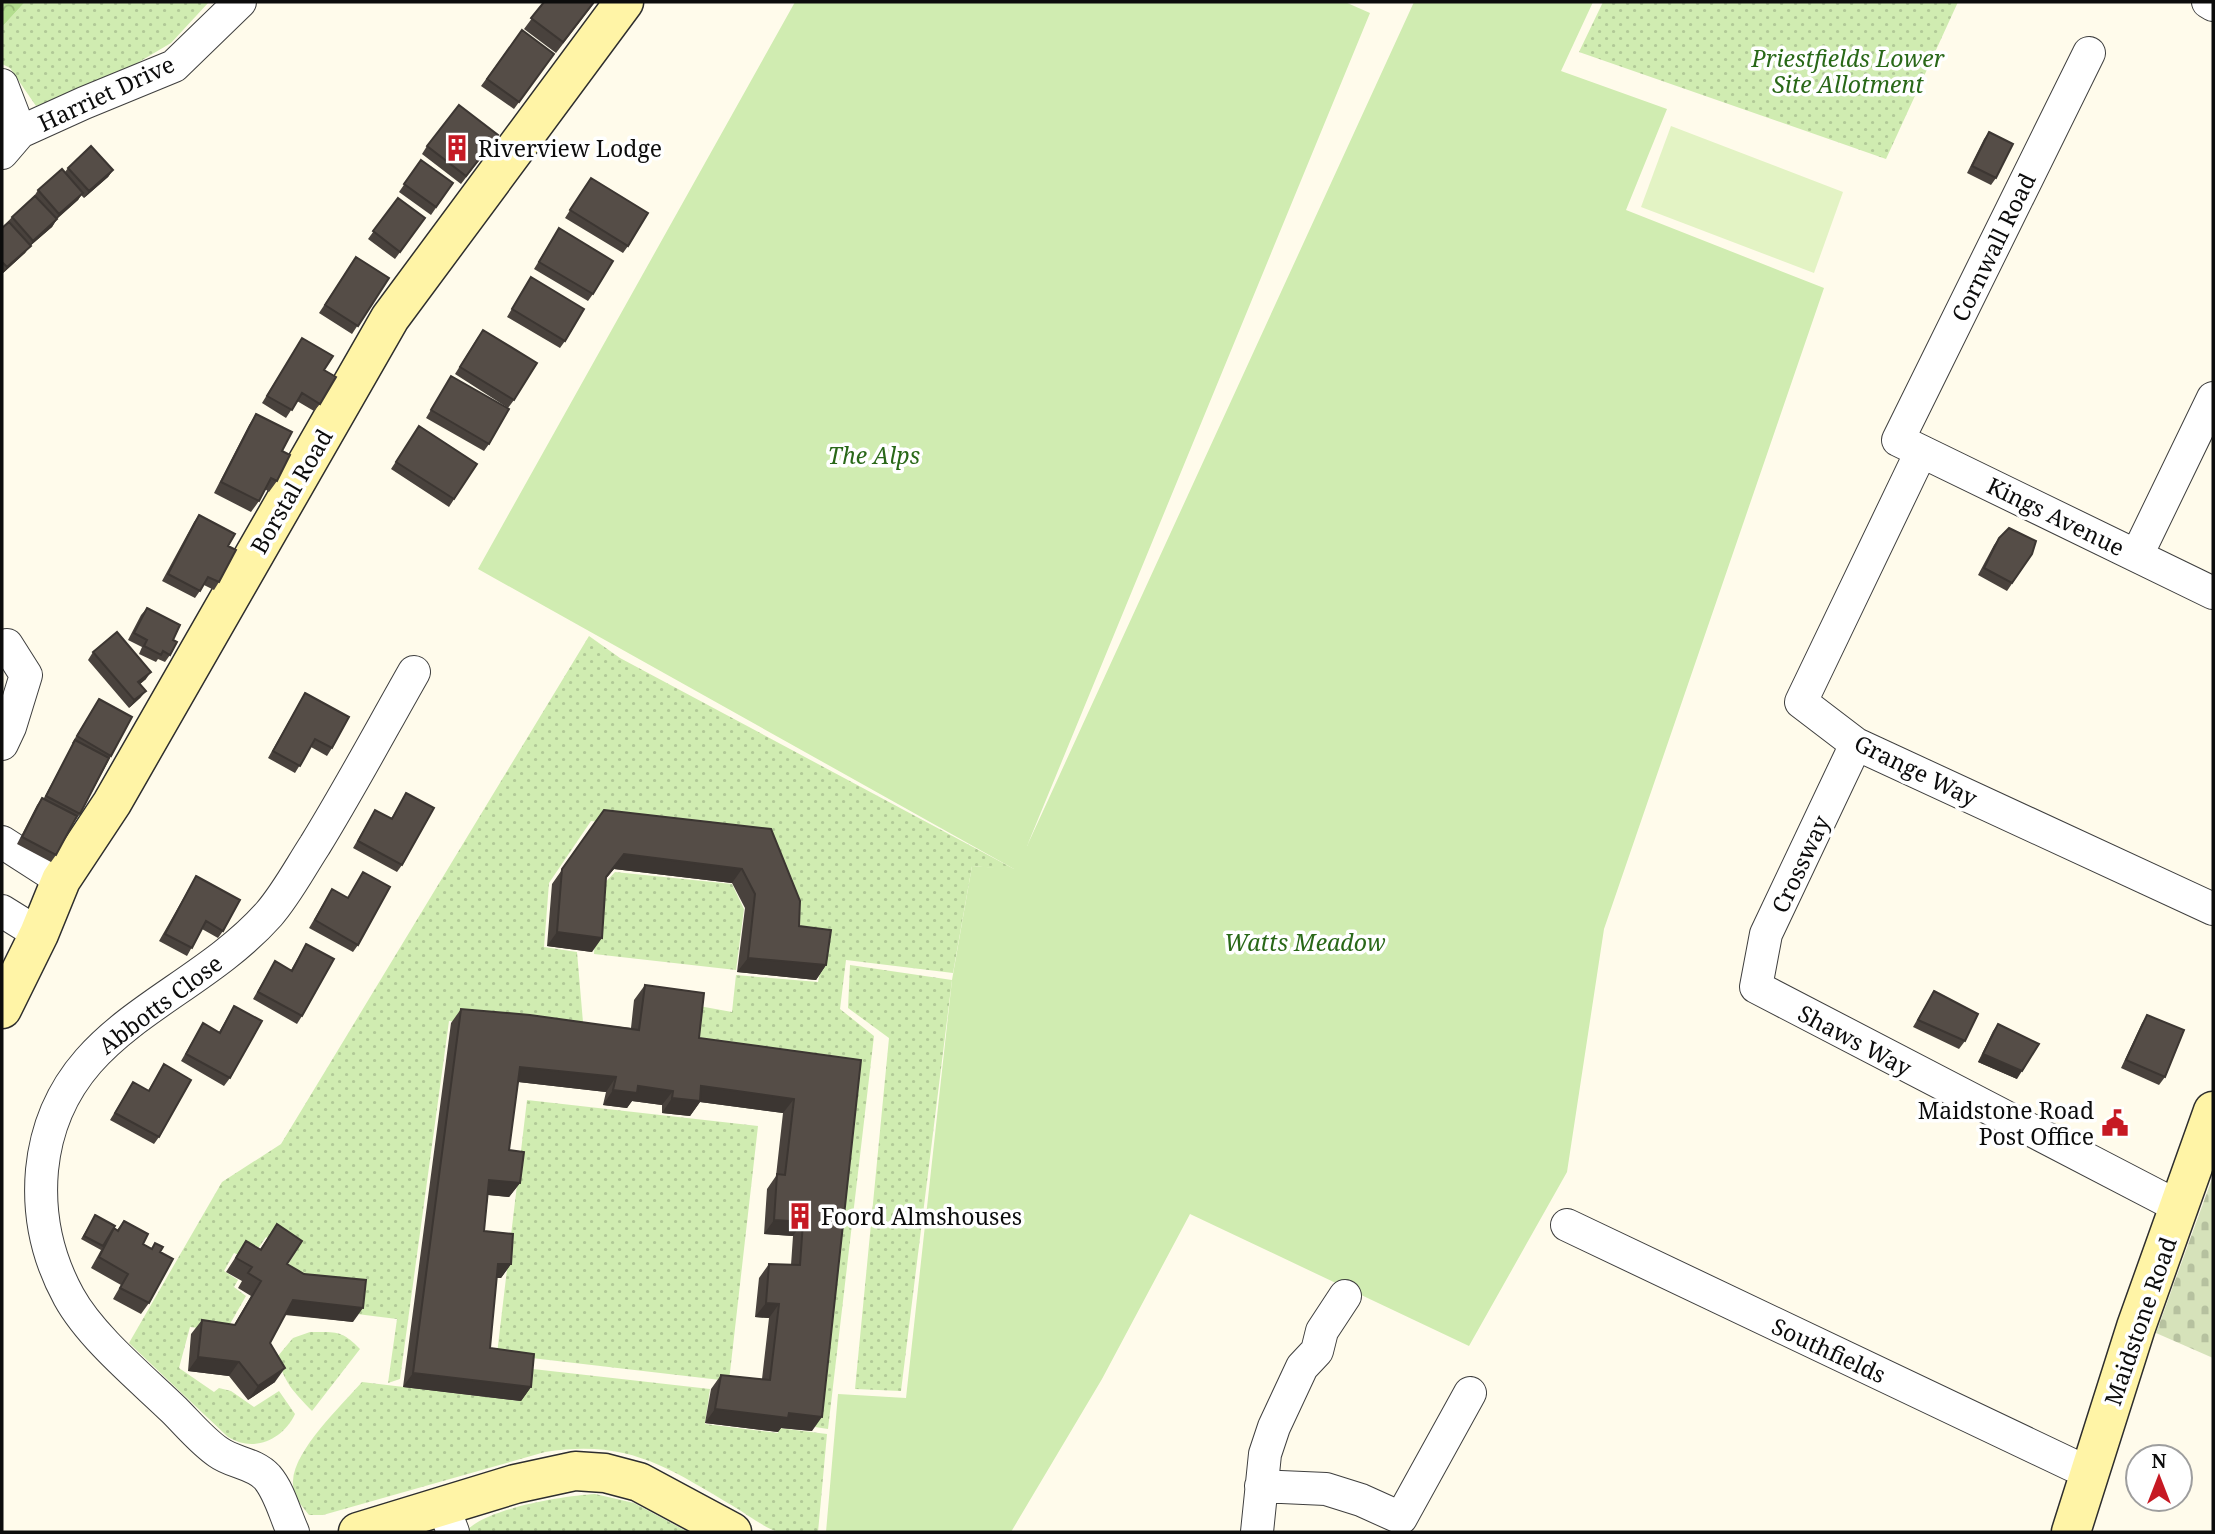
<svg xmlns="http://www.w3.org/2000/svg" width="2215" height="1534" font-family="'Noto Serif',serif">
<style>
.grass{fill:url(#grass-dots)}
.forest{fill:url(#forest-crowns)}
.cemetery{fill:url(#cemetery-stones)}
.park{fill:#d0ecb1}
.pitch{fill:#e3f3c4}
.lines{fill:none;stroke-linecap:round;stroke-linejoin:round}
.street-casing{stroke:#3f3f3f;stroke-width:34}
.secondary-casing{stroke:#2e2e2e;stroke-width:41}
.street{stroke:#fff;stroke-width:32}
.secondary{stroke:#fff4a6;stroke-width:38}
.wall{fill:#49423d}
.shaded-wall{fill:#3c3632}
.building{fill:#554d47;stroke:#3c3632;stroke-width:2}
.labels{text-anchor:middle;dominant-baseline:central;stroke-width:7;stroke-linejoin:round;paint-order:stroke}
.park-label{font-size:23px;font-style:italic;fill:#296818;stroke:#fff}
.street-label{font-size:23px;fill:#0c0c0c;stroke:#fff}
.poi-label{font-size:23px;fill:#0c0c0c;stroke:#fff;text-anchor:start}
</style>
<defs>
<pattern id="grass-dots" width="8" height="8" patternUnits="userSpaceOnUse" patternTransform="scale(1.75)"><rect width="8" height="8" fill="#d0ecb1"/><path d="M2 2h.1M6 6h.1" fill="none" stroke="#b1c997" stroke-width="1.8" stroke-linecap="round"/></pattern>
<pattern id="forest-crowns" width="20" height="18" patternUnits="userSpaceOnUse" patternTransform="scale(1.75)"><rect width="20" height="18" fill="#b4de8f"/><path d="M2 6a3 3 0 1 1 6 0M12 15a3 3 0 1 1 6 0" fill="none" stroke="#9abd7a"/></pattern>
<pattern id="cemetery-stones" width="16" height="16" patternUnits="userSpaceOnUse" patternTransform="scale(1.75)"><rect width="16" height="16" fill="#d6e2ba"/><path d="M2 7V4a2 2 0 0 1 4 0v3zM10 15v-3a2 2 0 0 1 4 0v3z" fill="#b6c19f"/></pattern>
</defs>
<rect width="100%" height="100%" fill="#fffbeb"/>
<!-- grass -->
<path class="grass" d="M25,2H209L171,43L100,85L36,106L10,68L2,64V27Z
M1603,2H1958L1886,159L1579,52Z
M589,636L620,658L1016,870L972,866L953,973L846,960L840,1009L874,1036L828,1429L815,1427L854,1072L694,1050L699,1006L732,1012L736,975L818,982L826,942L793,937L762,840L591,821L549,883L544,947L577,952L584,1034L449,1021L400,1379L388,1383L397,1319L357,1314L281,1276L294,1255L266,1237L250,1260L234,1253L224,1271L238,1280L234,1287L246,1296L226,1331L190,1327L179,1368L214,1392L219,1388L231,1391L254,1407L279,1391L295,1414C283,1440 253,1453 228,1437L129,1343L222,1182L281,1144Z
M615,872L732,884L744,909L736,970L594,954L598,890Z
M850,965L952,980L901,1391L855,1389L889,1038L848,1008Z
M527,1100L758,1126L729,1381L497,1354Z
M310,1332C336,1332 342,1330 360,1349L312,1411C294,1392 283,1382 278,1356L293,1338Z
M524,1368L710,1389L705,1424L778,1433L779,1428L827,1434L818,1532C806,1532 792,1534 780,1532C767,1530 745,1513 733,1506C666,1466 626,1439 545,1452L323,1515H309C300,1504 292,1495 293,1481C294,1450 342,1405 362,1382L520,1401Z
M595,1494L634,1503L688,1532L466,1531C488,1508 562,1496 595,1494Z"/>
<!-- forest -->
<path class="forest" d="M2,2H25L2,27Z"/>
<!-- cemetery -->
<path class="cemetery" d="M2213,1176V1358L2156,1333Z"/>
<!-- park -->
<path class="park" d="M795,2H1345L1370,13L1027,846L1414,2H1593L1561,71L1667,109L1626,210L1824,288L1604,929L1567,1172L1469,1346L1190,1214L1102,1379L1011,1532H826L838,1394L906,1398L952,980L972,866L1014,869L478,569Z"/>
<!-- pitch -->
<path class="pitch" d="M1671,126L1843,192L1814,273L1641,207Z"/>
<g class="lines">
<defs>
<path id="street" d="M2208,2L2213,5
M2089,53L1898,440L2213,593
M2,85L20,132
M2,153L20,132L84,103L174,66L240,2
M1921,452L1801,702L1856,744L2213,909
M2137,555L2213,398
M2,647L7,645L26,675L10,727L2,744
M1856,744L1766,934L1756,987L2179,1207
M2,842L61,880
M2,911L39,934
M1567,1225L2072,1465L2091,1472
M1261,1486L1326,1489L1361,1500L1401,1518L1470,1393
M443,1506L453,1532
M293,1532C285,1515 280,1492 267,1477C254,1463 233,1463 218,1452C202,1441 188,1424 174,1410C141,1378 91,1337 69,1297C47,1257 38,1215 42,1170C56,1027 188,1005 269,914C287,893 300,868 315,845C350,788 381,730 414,672
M1257,1532L1265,1454L1274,1427L1302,1367L1317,1351L1322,1331L1345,1296"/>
<path id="secondary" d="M2,1009L39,934L61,880L112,803L390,318L624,2
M358,1532L515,1484L575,1471L605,1473L639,1482L732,1532
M2071,1532L2136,1327L2213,1111"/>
</defs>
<!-- street casing -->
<use href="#street" class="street-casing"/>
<!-- secondary casing -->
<use href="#secondary" class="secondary-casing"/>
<!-- street -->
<use href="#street" class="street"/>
<!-- secondary -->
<use href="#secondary" class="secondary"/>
</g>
<!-- wall -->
<path class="wall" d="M544,2H595L556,53L524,29Z
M522,30L554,54L514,109L481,86Z
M1989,132L1996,178L1991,185L1967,173L1984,139Z
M493,142L461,184L422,154L427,146Z
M421,160L453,183L431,215L399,192Z
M68,168L113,170L108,177L84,198L81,195L78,200L57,219L52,227L30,246L25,253L2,274V228L12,217L33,198L38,190L65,172Z
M586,185L628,246L623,253L565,218Z
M398,198L425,218L395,259L368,239Z
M559,228L593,294L588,301L534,269Z
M356,257L389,278L352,334L319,313Z
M531,277L565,341L560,348L507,317Z
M478,337L514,400L508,408L455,374Z
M302,338L324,370L320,404L314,411L297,401L286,418L262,403Z
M451,376L489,444L484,451L426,418Z
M256,414L282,451L277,481L269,492L265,489L259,501L251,512L214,493L249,425Z
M419,426L477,464L449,507L391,469Z
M199,515L219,582L214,590L204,585L195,598L162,581L194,522Z
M1999,538L2032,554L2007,591L1978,575L1994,545Z
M147,608L173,640L170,655L165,662L158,659L156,662L139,654L142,647L128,640L141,615Z
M93,652L146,679L140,684L146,691L140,698L129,708L88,660Z
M305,693L332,748L327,756L311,747L295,773L268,758Z
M99,699L111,756L80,814L75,821H74L56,855L51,862L17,844L37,805L42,798H44L73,744L72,743Z
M406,793L402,865L397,872L353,848L375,810L391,819Z
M604,810L771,829L799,926L826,965L816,980L737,972L745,908L732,883L614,869L606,878L592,952L547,946L552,884Z
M363,872L358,945L353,952L309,928L332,889L348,898Z
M196,876L223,931L218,938L202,929L187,956L159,941Z
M306,944L302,1016L297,1024L253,999L275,961L291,970Z
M645,985L699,1038L861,1060L812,1431L781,1428L778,1432L705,1423L711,1389L721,1375L762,1379L769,1318L755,1317L759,1278L769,1264L791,1265L793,1236L764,1234L767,1189L776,1176L783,1113L700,1102L690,1116L662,1113V1105L632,1101L627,1108L603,1105L606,1092L518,1082L509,1150L520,1183L509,1197L488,1195L484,1231L511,1264L501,1278H496L490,1348L531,1387L521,1401L403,1387L451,1023L461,1009L631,1028L634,1000Z
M1934,991L1965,1041L1959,1049L1913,1027Z
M234,1006L230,1078L224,1086L181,1061L203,1023L219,1032Z
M2147,1015L2165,1077L2159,1085L2121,1068L2142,1023Z
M1998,1024L2017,1079L1978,1062L1993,1031Z
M164,1064L159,1137L154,1144L110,1120L133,1082L148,1091Z
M93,1219L110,1235L117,1230L124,1221L143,1244L151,1249L155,1243L160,1252L149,1303L141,1314L113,1299L121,1285L91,1268L101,1250L81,1239Z
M277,1224L287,1264L353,1322L285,1315L270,1343L275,1382L248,1400L229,1376L188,1371L191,1334L202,1320L234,1325L251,1296L238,1288L242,1281L226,1272L246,1241L260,1249Z"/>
<!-- shaded-wall -->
<path class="shaded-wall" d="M113,170L108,177L84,198L89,191Z
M83,193L78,200L54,221L59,214Z
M57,219L52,227L30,246L25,253L2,274L7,267L28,248L33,241Z
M151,672L146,679L133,690L138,682Z
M146,691L140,698L129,708L134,700Z
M624,854L742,869L732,883L614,869L596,891Z
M557,932L602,938L592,952L547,946Z
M748,958L826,965L816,980L737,972Z
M1983,1054L2022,1071L2017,1079L1978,1062Z
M520,1067L616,1077L606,1092L510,1081Z
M638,1086L673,1091L662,1105L632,1101L627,1108L603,1105L613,1090Z
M701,1086L794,1099L783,1113L700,1102L690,1116L662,1113L672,1098Z
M489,1180L520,1183L509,1197L479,1194Z
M774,1220L803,1222L793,1236L764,1234Z
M498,1264H511L501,1278H487Z
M293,1300L363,1308L353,1322L283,1314Z
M766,1303L779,1304L769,1318L755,1317Z
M198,1357L239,1362L229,1376L188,1371Z
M285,1368L275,1382L248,1400L258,1386Z
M413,1373L531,1387L521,1401L403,1387Z
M715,1409L789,1413L822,1417L812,1431L781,1428L778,1432L705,1423Z"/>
<!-- building -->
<path class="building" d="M544,2H594L563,42L531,18Z
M522,30L554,54L519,102L487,79Z
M459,105L498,135L466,176L427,146Z
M1989,132L2013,144L1996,178L1972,166Z
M91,146L113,170L89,191L68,168Z
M421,160L453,183L436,207L404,184Z
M62,169L83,193L59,214L38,190Z
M591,178L648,213L628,246L570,210Z
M35,196L57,219L33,241L12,217Z
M398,198L425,218L400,252L373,231Z
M9,222L31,246L7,267L2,262V228Z
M559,228L613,261L593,294L539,262Z
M356,257L389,278L358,326L325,305Z
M531,277L584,309L565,341L512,309Z
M483,330L537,363L514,400L460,367Z
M302,338L333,356L324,370L336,377L320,404L302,393L292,410L267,396Z
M451,376L509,409L489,444L431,410Z
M256,414L292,432L282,451L290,455L277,481L271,478L259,501L221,482Z
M419,426L477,464L454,499L396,462Z
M199,515L235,534L228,546L236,550L219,582L208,577L200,591L168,574Z
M2009,528L2036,541L2032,554L2012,583L1984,568L1999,538Z
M147,608L180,625L173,640L177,642L170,655L163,651L161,655L144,646L147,640L134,633Z
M117,632L151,672L138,682L146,691L134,700L93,652Z
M305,693L349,717L332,748L315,739L300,766L273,751Z
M99,699L132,717L111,756L77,736Z
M75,740L109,758L80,814L46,796Z
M406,793L434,808L402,865L358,841L375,810L392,819Z
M42,798L77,816L56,855L22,837Z
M604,810L771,829L800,901L799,926L831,930L826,965L748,958L755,894L742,869L624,854L606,877L602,938L557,932L562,869Z
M363,872L390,887L358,945L315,920L332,889L348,898Z
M196,876L240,900L223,931L206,921L192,948L165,934Z
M306,944L334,959L302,1016L258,992L275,961L292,971Z
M645,985L704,993L699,1038L861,1060L822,1417L789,1413L788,1418L715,1409L721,1375L770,1380L779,1304L766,1303L769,1264L800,1265L803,1222L774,1220L777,1174L785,1175L794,1099L701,1086L700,1101L672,1098L673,1091L638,1086L637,1093L613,1090L616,1077L520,1067L509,1150L524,1152L520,1183L489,1180L484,1231L513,1234L511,1264H498L490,1348L534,1354L531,1387L413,1373L461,1009L530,1015L639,1030Z
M1934,991L1978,1014L1965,1041L1918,1020Z
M234,1006L262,1021L230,1078L186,1054L203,1023L220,1033Z
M2147,1015L2184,1030L2165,1077L2126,1060Z
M1998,1024L2039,1044L2022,1071L1983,1054Z
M164,1064L191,1080L159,1137L115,1113L133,1082L149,1091Z
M95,1215L115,1226L103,1246L84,1236Z
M124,1221L148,1234L143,1244L152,1249L155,1243L163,1247L160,1252L173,1259L149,1303L120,1288L128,1274L99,1257L114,1228L118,1231Z
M277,1224L302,1241L287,1264L304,1274L366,1280L363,1308L293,1300L270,1343L285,1368L258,1386L239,1362L198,1357L202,1320L235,1325L261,1281L248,1273L252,1267L236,1258L246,1241L261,1250Z"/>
<!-- icons -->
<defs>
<symbol id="building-bare" viewBox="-9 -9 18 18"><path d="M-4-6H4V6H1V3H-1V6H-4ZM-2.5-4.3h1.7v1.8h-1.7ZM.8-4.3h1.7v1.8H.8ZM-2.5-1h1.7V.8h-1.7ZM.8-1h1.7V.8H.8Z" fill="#c61923" stroke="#fff" stroke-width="2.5" paint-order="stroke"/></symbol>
<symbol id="civic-bare" viewBox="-9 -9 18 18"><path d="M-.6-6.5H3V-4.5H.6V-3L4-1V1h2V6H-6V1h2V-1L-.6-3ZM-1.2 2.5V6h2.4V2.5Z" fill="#c61923" stroke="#fff" stroke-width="2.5" paint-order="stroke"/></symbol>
</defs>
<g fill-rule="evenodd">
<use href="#building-bare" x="438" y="129" width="38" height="38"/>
<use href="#civic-bare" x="2096" y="1104" width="38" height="38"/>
<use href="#building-bare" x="781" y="1197" width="38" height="38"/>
</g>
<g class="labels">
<!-- park labels -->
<g class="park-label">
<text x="1848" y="58">Priestfields Lower<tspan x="1848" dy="26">Site Allotment</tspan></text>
<text x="874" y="455">The Alps</text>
<text x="1305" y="942">Watts Meadow</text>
</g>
<!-- street labels -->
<g class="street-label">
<text transform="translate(106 93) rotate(-25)">Harriet Drive</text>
<text transform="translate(1993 247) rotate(-64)">Cornwall Road</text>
<text transform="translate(291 491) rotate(-60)">Borstal Road</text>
<text transform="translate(2056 516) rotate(26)">Kings Avenue</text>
<text transform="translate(1916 770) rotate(26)">Grange Way</text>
<text transform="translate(1800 864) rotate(-65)">Crossway</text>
<text transform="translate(160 1004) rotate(-37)">Abbotts Close</text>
<text transform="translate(1855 1040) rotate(28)">Shaws Way</text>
<text transform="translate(2140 1321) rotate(-71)">Maidstone Road</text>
<text transform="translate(1829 1350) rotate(25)">Southfields</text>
</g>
<!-- poi labels -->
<g class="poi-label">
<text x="478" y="148">Riverview Lodge</text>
<text x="2094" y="1110" text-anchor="end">Maidstone Road<tspan x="2094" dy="26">Post Office</tspan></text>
<text x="821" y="1216">Foord Almshouses</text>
</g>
</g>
<!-- border -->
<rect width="2215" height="1534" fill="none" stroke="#0c0c0c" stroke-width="7"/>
<!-- north arrow -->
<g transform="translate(2159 1478)"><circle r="33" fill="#ffffff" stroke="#9e9e9e" stroke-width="2"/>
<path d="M0-5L12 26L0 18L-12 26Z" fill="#c61923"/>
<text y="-10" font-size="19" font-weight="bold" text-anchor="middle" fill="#0c0c0c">N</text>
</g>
</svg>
